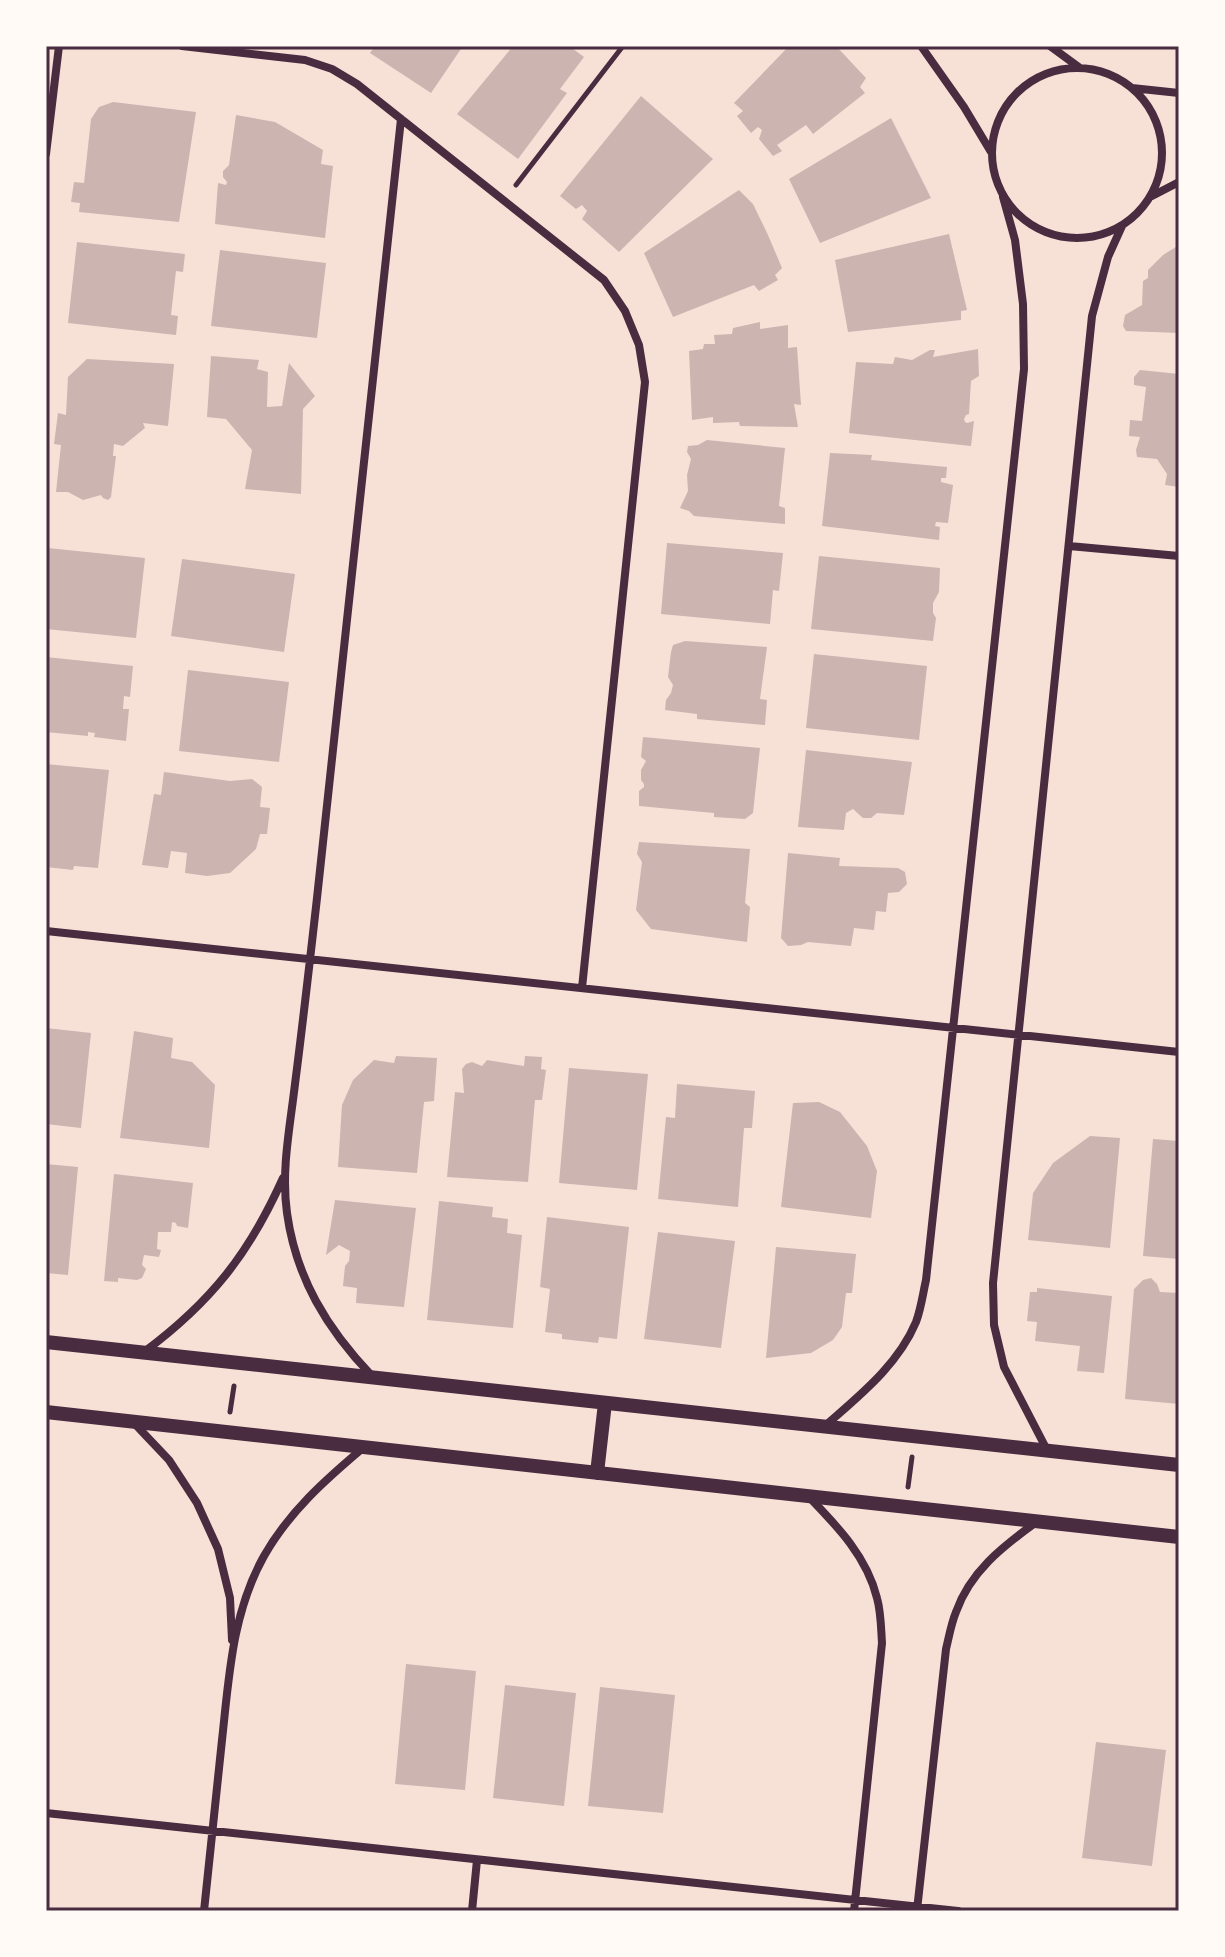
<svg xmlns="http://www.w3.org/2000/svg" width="1225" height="1957" font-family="Signika,sans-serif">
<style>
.building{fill:#ccb4b1}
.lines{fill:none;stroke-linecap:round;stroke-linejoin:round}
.path{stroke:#4a2c40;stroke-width:5}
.minor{stroke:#4a2c40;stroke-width:8}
.tertiary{stroke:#4a2c40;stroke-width:14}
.neatline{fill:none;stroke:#4a2c40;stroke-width:3}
</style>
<rect width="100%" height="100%" fill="#f7e1d7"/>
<!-- building -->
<path class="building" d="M375,46H463L431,93L370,53Z
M513,46H569L584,57L560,89L567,93L518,159L457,114Z
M789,46H836L866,78L860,87L865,93L813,134L806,125L777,145L782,151L773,156L759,139L762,130L758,127L751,133L737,116L743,111L734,103Z
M641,96L713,159L619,252L582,219L587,211L582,205L576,209L560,196Z
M113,102L196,112L179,222L79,212L80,203L71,202L74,182L84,183L91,119L99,107Z
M236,115L275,122L323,150L321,164L333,166L325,238L215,224L218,183L226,185L227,182L223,177V171L229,165Z
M891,118L931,198L820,243L789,179Z
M739,190L753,204L768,235L782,268L775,275L778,280L759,291L754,285L673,317L644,253Z
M949,234L967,310L961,311V320L848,332L835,260Z
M77,242L185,254L183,272L176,271L171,315L178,316L176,335L68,323Z
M1179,245V333L1126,331L1123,326L1125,315L1142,305L1143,281L1148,278V270L1163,255Z
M220,250L326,263L317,338L211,326Z
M760,322V329L788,325V348L797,347L801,405L794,404L798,427L740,426L739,422L713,423V417L692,420L689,351L703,349L704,344H715L714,335L732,334L733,328Z
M978,349L979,376L971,381L969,414L966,415L964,419L965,422L967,423L974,421L971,446L849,433L856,362L893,364L895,357L912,360L930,350H935L933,357Z
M211,356L259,360L257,369L268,372L267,407L282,406L289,363L315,396L303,409L301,494L245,489L252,450L226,419L207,417Z
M87,359L174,364L168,426L143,423L145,428L123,446L114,444L113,456H116L111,497L108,500L103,498L101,495L83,500L68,492H56L61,445L54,444L58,413L66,415L68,377Z
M1140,370L1179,374V487L1165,485L1167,474L1157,459L1137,457L1136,450L1140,437L1129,436L1130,420L1142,421L1146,387L1134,385V377Z
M707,440L785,448L779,506L785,508V524L694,516L689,511L680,508L688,491L687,475L691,459L687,452L688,446L698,445Z
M830,453L872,455L871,460L947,467L946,478H941V482L953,485L948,523L936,522L935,526L940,527L939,540L822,526Z
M667,543L783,553L779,591L773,590L770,624L661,614Z
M48,548L145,558L136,638L46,629V569Z
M819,556L940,568L939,592L933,603V613L936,618L933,641L811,629Z
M182,559L295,574L284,652L171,636Z
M685,641L767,647L760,699L767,700L765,725L697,719V714L665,710L666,700L671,693L673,685L668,677L671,652L673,645Z
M814,654L927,666L919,740L806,728Z
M46,657L133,666L130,697L124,696L123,709H129L126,741L94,737L95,733L88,732V736L46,732Z
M188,670L289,682L279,762L179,751Z
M643,737L760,748L753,813L745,819L714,817V813L639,806V791L644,787V784L641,780V770L646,761L641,757Z
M806,750L912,762L904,815L877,813L871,818H863L853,809L846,813L844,830L798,827Z
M46,764L109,770L98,868L74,866L73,870L46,867Z
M164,772L230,781L252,779L262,787L260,807L270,808L267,834H260L256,849L230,873L207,876L185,873L187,853L171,851L168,868L142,865L154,794L161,795Z
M639,842L750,849L745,903L750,907L747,942L651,929L636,910L642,862L637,854Z
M788,853L840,858L839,866L898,868L905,872L907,884L899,892L888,893L886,912L876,911L874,930L854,928L851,946L808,942L801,945L788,946L781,938Z
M46,1028L91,1033L81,1128L46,1124Z
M134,1031L173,1038L171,1058L192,1062L215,1085L209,1148L120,1138Z
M396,1056L437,1058L434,1101L424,1102L417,1173L338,1167L342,1105L353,1080L374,1060L394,1063Z
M525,1056L542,1057L541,1069L546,1070L542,1100H535L528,1182L447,1177L455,1092L464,1093L462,1069L466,1064L472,1062L482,1066L487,1060L524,1066Z
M569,1068L648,1074L637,1190L559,1183Z
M677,1084L755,1091L752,1128H744L738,1207L658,1199L666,1117L675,1118Z
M819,1102L840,1112L867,1146L877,1171L871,1218L781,1207L793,1103Z
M1090,1136L1120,1138L1110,1248L1028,1240L1033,1193L1053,1163Z
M1153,1139L1179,1141V1259L1143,1256Z
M46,1164L78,1167L68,1275L46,1273Z
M114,1174L193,1183L188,1228L177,1226L176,1223L172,1222L171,1232H158L157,1249L161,1250L159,1257L144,1255L142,1265L146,1269L142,1278L137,1280L118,1278V1282L104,1281Z
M335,1200L416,1208L404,1307L356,1303L357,1288L343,1286L345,1266L349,1261L350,1251L339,1245L326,1255Z
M439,1201L493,1207L492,1217L508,1219L507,1233L522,1235L513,1328L427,1320Z
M547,1217L629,1227L617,1339L599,1337L598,1343L562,1339V1334L545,1332L550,1289L540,1287Z
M658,1232L735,1241L721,1348L644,1339Z
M776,1247L856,1254L852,1293H846L842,1327L833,1340L811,1353L766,1358Z
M1151,1278L1157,1284L1160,1292L1179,1293V1404L1125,1399L1134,1289L1143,1280Z
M1037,1288L1112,1296L1104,1373L1077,1371L1080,1346L1035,1341L1037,1322L1027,1321L1030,1292H1037Z
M406,1664L476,1671L465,1790L395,1784Z
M505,1685L576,1693L564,1806L493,1798Z
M600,1687L675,1695L663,1813L588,1806Z
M1096,1742L1166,1750L1152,1866L1082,1858Z"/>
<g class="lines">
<!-- path -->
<path class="path" d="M516,185L623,46
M230,1412L234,1386
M908,1487L912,1457"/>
<!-- minor -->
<path class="minor" d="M182,46L305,60L332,69L357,84L604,280L625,311L639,345L645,382L582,988
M921,46L964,107L991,152
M1050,46L1080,68
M992 153a85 85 0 1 1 170 0a85 85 0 1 1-170 0Z
M1132,88L1179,93
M46,154L59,46
M1152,196L1179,182
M1069,546L1179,556
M46,931L1179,1052
M144,1352C211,1302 249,1254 283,1178
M372,1376C327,1329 296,1278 287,1213C281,1170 290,1127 295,1084C303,1022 310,960 317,898C345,638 373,379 401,119
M133,1422L169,1460L197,1503L218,1549L230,1598L232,1640
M826,1425C860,1395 898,1365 916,1322C921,1309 923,1293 926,1280L1024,369L1023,304L1015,240L1003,197
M1047,1450L1004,1367L994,1325L993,1283L1092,316L1108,257L1122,226
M810,1498C838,1527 867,1557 877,1598C881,1612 881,1628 882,1643L854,1911
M46,1813L958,1911
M917,1910L946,1649C949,1637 951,1624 956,1612C970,1572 1002,1547 1035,1523
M204,1911C210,1854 216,1797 222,1740C229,1677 232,1613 264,1556C289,1512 325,1480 363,1448
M472,1911L477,1860"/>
<!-- tertiary -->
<path class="tertiary" d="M46,1342L1179,1465
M46,1412L1179,1537
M597,1473L605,1403"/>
</g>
<!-- border -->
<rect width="1225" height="1957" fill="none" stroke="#fffaf5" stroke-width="96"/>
<rect x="48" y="48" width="1129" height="1861" class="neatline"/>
</svg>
